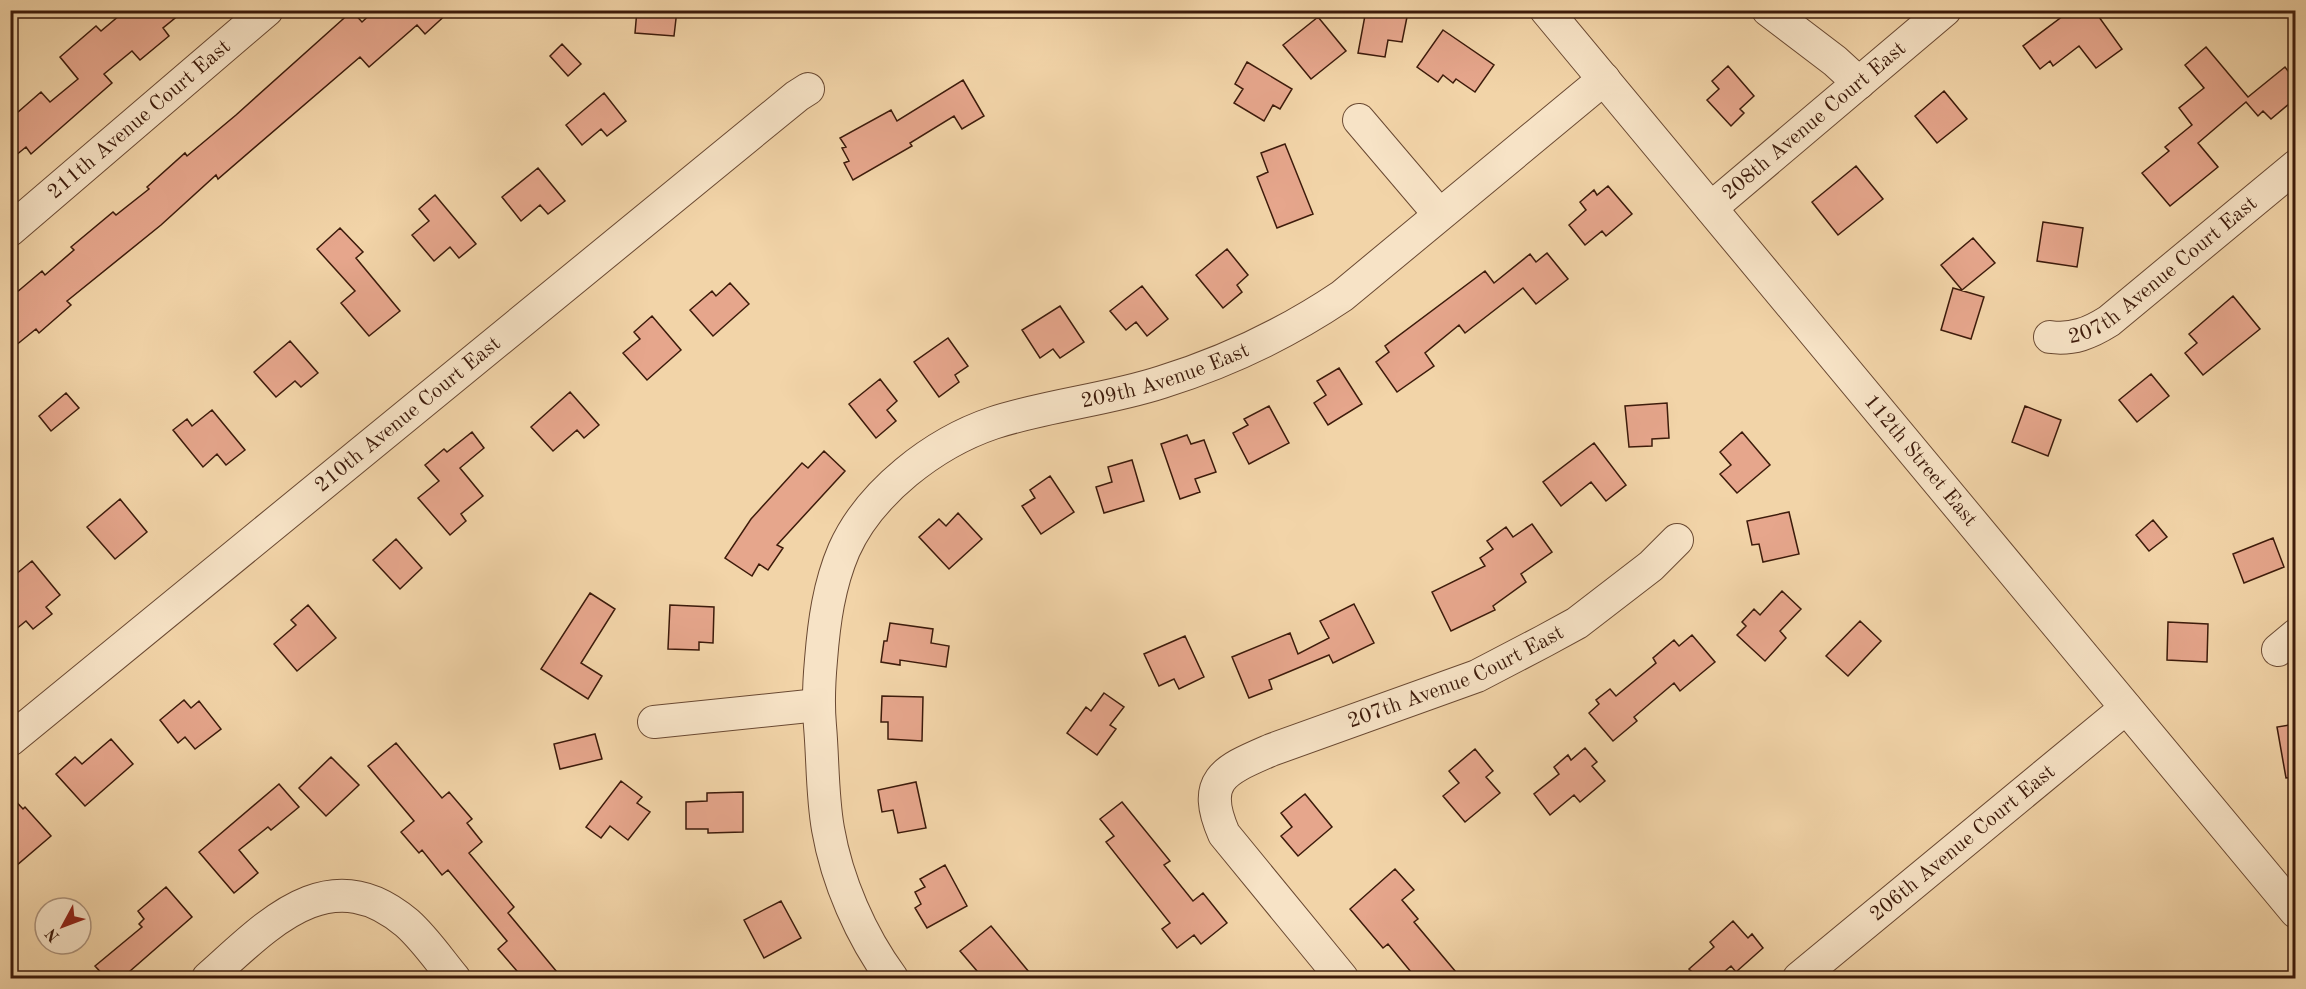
<svg xmlns="http://www.w3.org/2000/svg" width="2306" height="989" font-family="'Old Standard TT',serif">
<style>
.building{fill:#e6a68c;stroke:#3d1b0b;stroke-width:1.5}
.lines{fill:none;stroke-linecap:round;stroke-linejoin:round}
.minor-casing{stroke:#6a4932;stroke-width:34}
.minor{stroke:#f7e3c6;stroke-width:32}
.labels{text-anchor:middle;dominant-baseline:central;stroke-width:4.5;stroke-linejoin:round;paint-order:stroke}
.street-label{font-size:21px;fill:#3d1b0b;stroke:#f7e3c6}
</style>
<rect width="100%" height="100%" fill="#f2d4a8"/>
<filter id="stains"><feTurbulence type="fractalNoise" baseFrequency=".00333" numOctaves="4"/><feColorMatrix values="0 0 0 0 .2 0 0 0 0 .09 0 0 0 0 .02 0 0 0 .5 -.17"/></filter>
<radialGradient id="worn" r=".72"><stop offset=".6" stop-color="#630" stop-opacity="0"/><stop offset="1" stop-color="#630" stop-opacity=".3"/></radialGradient>
<!-- building -->
<path class="building" d="M126,10H185L163,28L169,36L140,60L132,51L104,74L112,83L31,154L26,147L10,160V119L41,92L50,102L78,79L60,57L96,26L101,31Z
M375,10H451L425,34L417,25L369,67L360,57L218,179L216,175L161,225L67,301L71,305L39,333L36,329L10,350V298L42,271L45,275L74,250L71,247L113,212L116,215L149,189L147,187L185,153L187,156L236,115L352,11L362,22Z
M637,10H677L674,36L635,33Z
M1366,10L1407,17L1402,42L1388,40L1385,57L1358,53Z
M2071,10H2094L2122,49L2096,68L2079,46L2053,66L2050,61L2040,69L2023,46Z
M1318,17L1346,51L1311,79L1283,45Z
M1443,30L1494,65L1475,92L1456,79L1453,83L1443,75L1438,82L1417,67Z
M562,44L581,64L568,76L550,56Z
M2206,47L2248,97L2285,67L2295,80V99L2271,119L2263,111L2258,116L2246,102L2198,143L2218,167L2170,206L2142,173L2169,151L2165,147L2192,125L2179,108L2204,88L2185,65Z
M1247,62L1292,89L1280,109L1273,105L1264,121L1234,103L1243,89L1235,84Z
M1728,66L1754,96L1740,109L1744,113L1731,126L1707,100L1719,89L1712,81Z
M963,80L984,116L962,129L954,116L910,143L912,146L853,180L844,163L849,161L842,148L846,147L840,138L891,110L897,121Z
M1944,91L1967,119L1937,143L1915,116Z
M604,93L626,121L607,136L601,129L582,145L566,125Z
M1285,144L1313,214L1277,228L1257,177L1268,172L1261,153Z
M1856,166L1883,199L1838,235L1812,202Z
M538,168L565,201L548,214L540,205L521,221L502,197Z
M1608,186L1632,214L1606,236L1602,231L1585,245L1569,225L1586,210L1580,202L1594,190L1597,195Z
M435,195L476,244L459,258L450,247L434,261L412,235L429,221L419,209Z
M2043,222L2083,228L2077,267L2037,261Z
M340,228L363,252L356,258L400,311L369,336L341,303L355,291L317,249Z
M1973,238L1995,263L1962,290L1941,265Z
M1227,249L1248,275L1237,285L1242,292L1223,308L1196,275Z
M1547,253L1568,279L1536,304L1523,288L1465,333L1459,325L1425,353L1434,366L1397,392L1376,362L1389,352L1385,346L1485,271L1494,283L1530,254L1536,262Z
M730,283L749,304L713,336L690,310L712,291L716,296Z
M1142,286L1168,319L1147,336L1136,322L1126,330L1110,311Z
M1953,288L1984,297L1971,339L1941,330Z
M2233,296L2260,329L2203,375L2185,353L2197,343L2189,334Z
M1060,306L1084,342L1060,358L1053,349L1040,358L1022,330Z
M652,316L681,350L647,380L623,353L640,339L634,332Z
M948,338L968,366L955,375L959,382L939,397L914,362Z
M290,341L318,373L301,387L295,381L276,397L254,372Z
M1339,368L1362,404L1328,425L1314,403L1326,395L1317,381Z
M2151,374L2169,396L2137,422L2119,400Z
M880,379L897,401L887,410L896,421L876,438L849,404Z
M570,392L599,425L584,438L577,430L553,451L531,427Z
M66,393L79,408L51,431L39,416Z
M1667,403L1669,438L1652,439V446L1629,447L1625,406Z
M1269,406L1289,443L1249,464L1233,433L1248,425L1244,419Z
M2025,406L2061,420L2048,456L2012,442Z
M212,410L245,450L226,465L217,454L203,467L173,430L187,419L192,426Z
M472,432L484,448L460,468L483,496L461,514L466,521L450,535L418,498L439,481L425,465L444,449L447,452Z
M1742,432L1770,465L1737,493L1720,474L1731,465L1720,452Z
M1187,435L1191,444L1204,440L1216,472L1195,479L1200,492L1180,499L1161,444Z
M1594,443L1626,485L1606,501L1591,482L1561,506L1543,482Z
M824,451L845,471L777,545L783,548L768,570L759,564L752,576L725,558L751,519L802,463L808,468Z
M1132,460L1144,501L1104,513L1096,487L1112,482L1108,467Z
M1050,476L1074,512L1041,534L1022,506L1035,498L1030,490Z
M120,499L147,532L115,559L87,527Z
M1789,512L1799,554L1763,562L1759,544L1752,545L1747,521Z
M958,513L982,539L949,569L919,537L939,519L946,526Z
M2153,520L2167,537L2149,551L2136,535Z
M1532,524L1552,552L1521,574L1526,582L1493,606L1495,610L1451,631L1432,592L1485,566L1480,558L1493,549L1487,541L1506,527L1513,537Z
M2273,538L2284,567L2244,583L2233,554Z
M396,539L422,568L400,589L373,560Z
M32,561L60,595L46,607L52,614L33,629L26,621L10,634V579Z
M1782,591L1801,609L1780,631L1786,638L1765,661L1737,635L1746,626L1742,622L1754,609L1760,615Z
M590,593L615,609L581,663L602,676L588,699L541,669Z
M1354,604L1374,643L1333,663L1329,655L1269,680L1272,689L1249,698L1232,657L1290,633L1298,654L1329,638L1320,621Z
M308,605L336,638L297,671L274,644L296,625L291,620Z
M670,605L714,607L713,643L699,642V650L668,649Z
M1860,621L1881,641L1848,676L1826,656Z
M2168,622L2208,624L2207,662L2167,660Z
M890,623L933,629L931,643L949,646L946,667L900,660V665L881,662L884,641H887Z
M1692,635L1715,662L1680,691L1674,683L1634,717L1637,721L1613,741L1589,713L1599,704L1596,700L1610,689L1616,696L1656,663L1653,658L1674,640L1679,646Z
M1185,636L1204,677L1179,689L1174,679L1159,686L1144,654Z
M1104,693L1124,707L1110,725L1116,729L1097,755L1067,733L1086,707L1091,711Z
M882,696L923,697L922,741L888,739V722H881Z
M184,700L191,708L199,701L221,729L195,749L185,737L178,743L160,720Z
M2295,724V777L2286,778L2277,727Z
M595,734L602,759L560,769L554,744Z
M111,739L133,764L85,806L56,774L75,757L82,764Z
M396,743L442,798L449,792L472,819L467,823L482,842L469,853L514,907L508,913L562,978H523L498,949L507,941L448,870L442,875L422,850L419,853L401,832L414,821L368,766Z
M1585,748L1597,762L1592,766L1605,781L1580,802L1574,795L1550,815L1534,794L1559,774L1554,767L1568,755L1571,760Z
M1475,749L1493,771L1486,777L1500,793L1465,822L1443,796L1459,783L1449,771Z
M331,757L359,785L326,816L299,788Z
M621,781L642,797L637,803L650,812L628,840L610,826L601,838L586,827Z
M916,782L926,828L898,833L893,810L882,812L878,790Z
M279,784L299,807L271,830L268,827L239,850L258,873L234,893L199,852Z
M743,792V832L708,833V829H686V802L707,801V793Z
M1305,794L1332,827L1298,856L1281,836L1292,827L1281,813Z
M10,795L23,809L25,807L51,836L10,871Z
M1122,802L1170,861L1164,865L1193,901L1203,893L1227,923L1201,944L1194,935L1177,948L1162,929L1170,923L1106,842L1114,836L1100,819Z
M945,865L967,906L927,928L915,908L921,904L915,892L925,887L920,879Z
M1395,869L1414,890L1402,900L1418,919L1414,922L1461,978H1416L1388,944L1383,948L1350,909Z
M166,887L192,917L122,978H106L95,966L142,927L139,924L144,919L138,911Z
M781,901L801,938L764,958L744,920Z
M1733,921L1748,938L1752,934L1763,948L1736,972L1731,966L1717,978H1698L1689,969L1714,947L1710,942Z
M991,926L1034,978H983L960,951Z"/>
<g class="lines">
<defs>
<g id="minor">
<path id="s1" d="M1546,10L2296,912"/>
<path d="M1768,10L1835,61L1859,83"/>
<path d="M1359,120L1439,214"/>
<path id="s2" d="M1711,208L1945,10"/>
<path id="s3" d="M10,230L267,10"/>
<path id="s4" d="M2050,337C2073,340 2090,333 2109,321L2296,166"/>
<path d="M2278,650L2296,635"/>
<path d="M654,722L818,705"/>
<path id="s5" d="M10,740L797,96L808,89"/>
<path d="M208,978C266,927 328,856 407,923C425,939 439,960 454,978"/>
<path id="s6" d="M892,978C861,936 837,881 828,829C822,795 823,760 820,726C818,704 819,682 821,660C824,622 829,585 844,550C870,492 934,443 993,423C1048,405 1107,400 1162,382C1226,362 1287,333 1342,296L1604,79"/>
<path id="s7" d="M1342,978L1224,834C1200,779 1225,770 1271,750L1477,676L1544,641L1577,623L1651,566L1677,540"/>
<path id="s8" d="M1799,978L2126,708"/>
</g>
</defs>
<!-- minor casing -->
<use href="#minor" class="minor-casing"/>
<!-- minor -->
<use href="#minor" class="minor"/>
</g>
<g class="labels">
<!-- street labels -->
<g class="street-label">
<text stroke="none"><textPath href="#s3" startOffset="170">211th Avenue Court East</textPath></text>
<text stroke="none"><textPath href="#s2" startOffset="135">208th Avenue Court East</textPath></text>
<text stroke="none"><textPath href="#s4" startOffset="135">207th Avenue Court East</textPath></text>
<text stroke="none"><textPath href="#s6" startOffset="825">209th Avenue East</textPath></text>
<text stroke="none"><textPath href="#s5" startOffset="514">210th Avenue Court East</textPath></text>
<text stroke="none"><textPath href="#s1" startOffset="586">112th Street East</textPath></text>
<text stroke="none"><textPath href="#s7" startOffset="501">207th Avenue Court East</textPath></text>
<text stroke="none"><textPath href="#s8" startOffset="212">206th Avenue Court East</textPath></text>
</g>
</g>
<!-- margin -->
<rect width="2306" height="989" fill="none" stroke="#f2d4a8" stroke-width="36"/>
<rect x="12" y="12" width="2282" height="965" fill="none" stroke="#3d1b0b" stroke-width="3"/>
<rect x="18" y="18" width="2270" height="953" fill="none" stroke="#3d1b0b" stroke-width="1.5"/>
<!-- north arrow -->
<g transform="translate(63 926) rotate(229)"><circle r="28" fill="#f7e3c6" stroke="#ad937b" stroke-width="1.5"/>
<path d="M0-4.5L10 22L0 15L-10 22Z" fill="#8f2418"/>
<text y="-9" font-size="16" font-weight="bold" text-anchor="middle" fill="#3d1b0b">N</text>
</g>
<rect width="100%" height="100%" filter="url(#stains)"/>
<rect width="100%" height="100%" fill="url(#worn)"/>
</svg>
